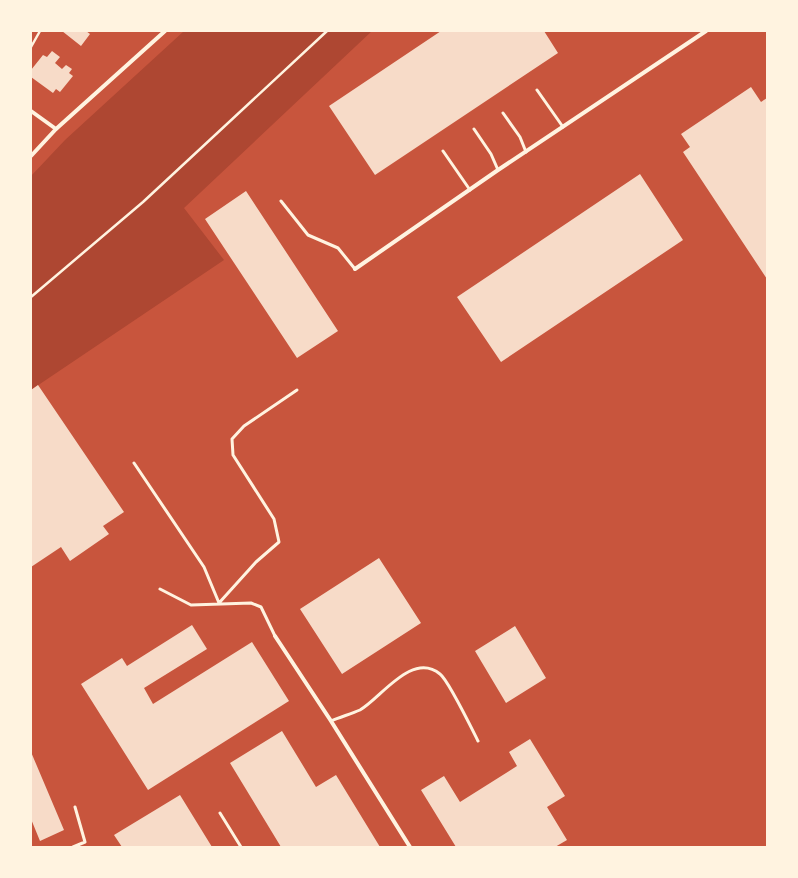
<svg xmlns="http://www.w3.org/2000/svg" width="798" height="878" font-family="'IBM Plex Serif',serif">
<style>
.green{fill:#ae4732}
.building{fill:#f7dbc8}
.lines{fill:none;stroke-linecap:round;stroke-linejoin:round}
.path{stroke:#fff3e0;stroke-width:2.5}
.service{stroke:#fff3e0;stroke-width:3}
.minor{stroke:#fff3e0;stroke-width:4}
</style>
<rect width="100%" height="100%" fill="#c8553d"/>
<!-- green -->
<path class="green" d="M184,31H372L184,208L224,260L31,390V176L65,140Z"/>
<!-- building -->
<path class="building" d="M62,31H86L90,34L81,46Z
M441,31H544L558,53L375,175L329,106Z
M52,51L60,57L55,63L62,69L66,65L72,69L69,73L73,76L60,92L56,89L53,93L31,77V70L43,55L47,57Z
M751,87L761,102L767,98V279L683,152L690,147L681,134Z
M640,174L683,240L501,362L457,297Z
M246,191L338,331L297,358L205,219Z
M38,385L124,512L103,526L109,534L70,561L61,547L31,567V390Z
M379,558L421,623L342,674L300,609Z
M192,625L207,649L144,688L153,704L252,642L289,701L148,790L81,684L122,658L127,666Z
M515,626L546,678L506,703L475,651Z
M282,731L316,787L336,775L380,847H281L230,763Z
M530,739L565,796L547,807L567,840L555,847H456L421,790L444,776L460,802L517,766L509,752Z
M31,752L64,830L40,841L31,819Z
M180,795L212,847H122L114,835Z"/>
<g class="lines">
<!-- path -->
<path class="path" d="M31,47L40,31
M31,297L143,202L327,31"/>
<!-- service -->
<path class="service" d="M537,90L563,127
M503,113L520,137L526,152
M474,129L491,154L498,170
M443,151L470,190
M281,201L308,235L338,248L355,269
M134,463L204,567L219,603L256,562L279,542L274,519L233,455L232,439L244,426L297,390
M160,589L191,605L251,603L261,607L275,636
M331,721C340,717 351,714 360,710C381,698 412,651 440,674C448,680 472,729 478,741
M220,813L241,847
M73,847L85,842L75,807"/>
<!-- minor -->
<path class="minor" d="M31,111L56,129
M31,156L56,129L165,31
M355,269L498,170L706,31
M275,636L331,721L410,847"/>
</g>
<!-- border -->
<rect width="798" height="878" fill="none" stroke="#fff3e0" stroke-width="64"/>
</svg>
